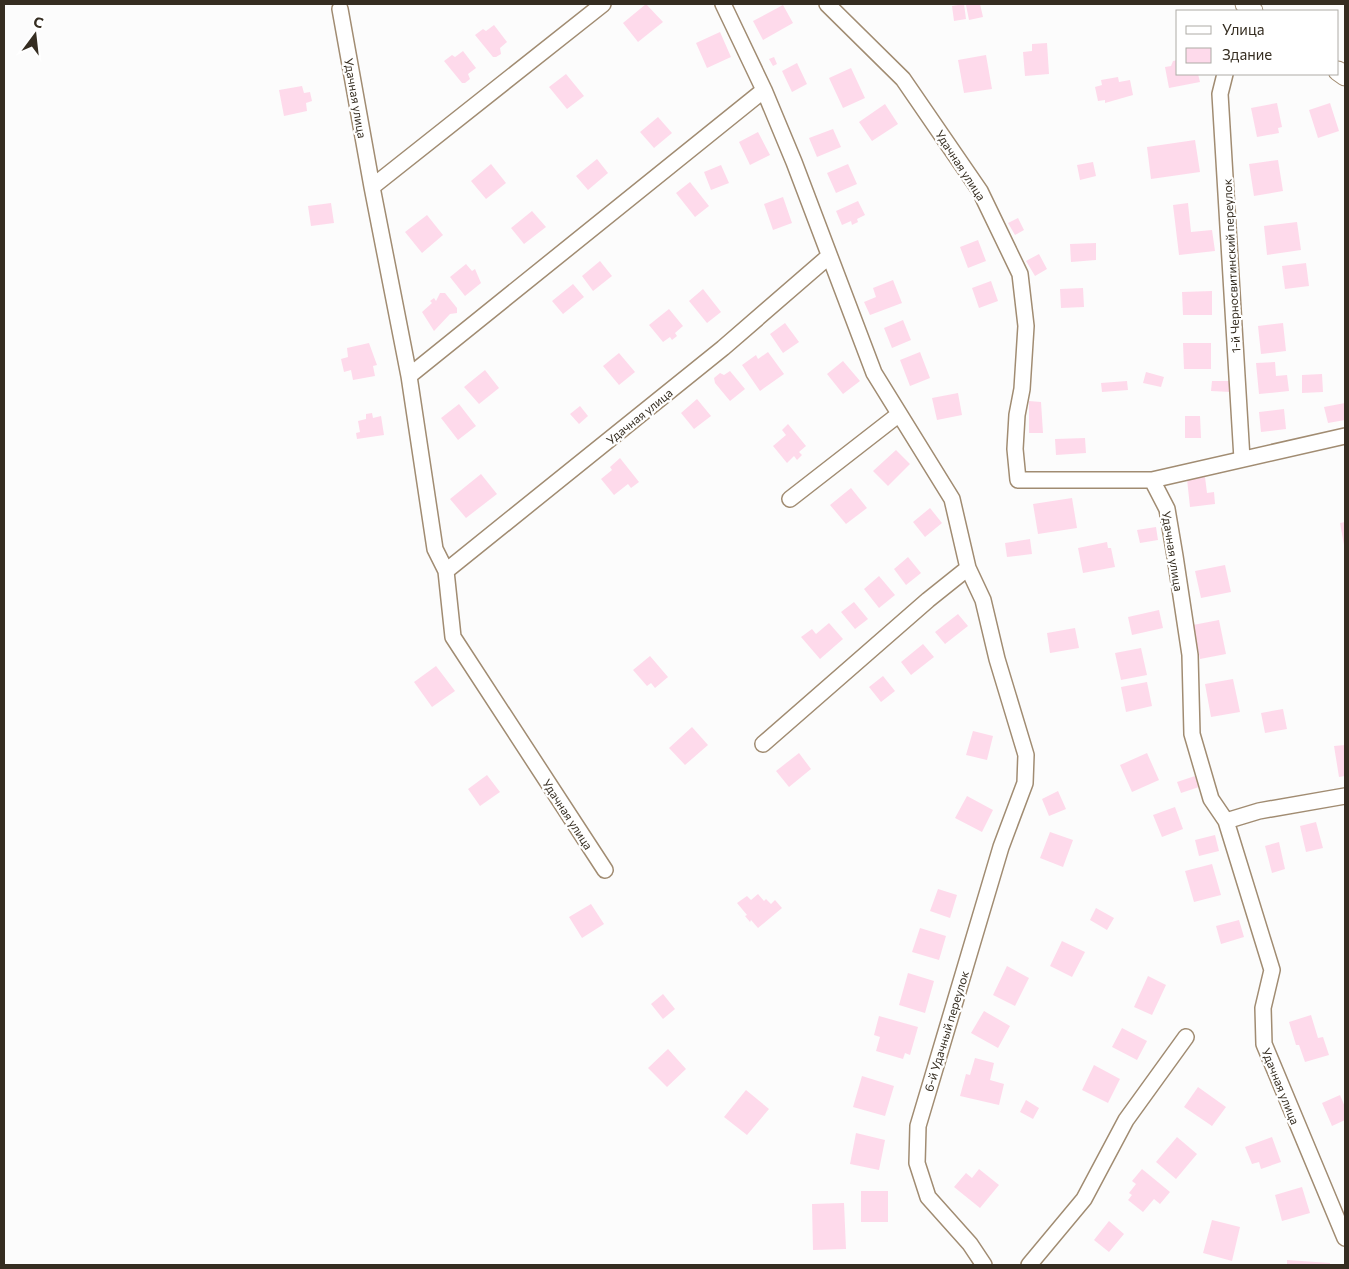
<svg xmlns="http://www.w3.org/2000/svg" width="1349" height="1269" font-family="Commissioner,sans-serif">
<style>
.building{fill:#fedaeb}
.lines{fill:none;stroke-linecap:round;stroke-linejoin:round}
.minor-casing{stroke:#a18c72;stroke-width:18}
.tertiary-casing{stroke:#a18c72;stroke-width:21}
.minor{stroke:#fff;stroke-width:15}
.tertiary{stroke:#fff;stroke-width:19}
.labels{text-anchor:middle;dominant-baseline:central;stroke-width:4.5;stroke-linejoin:round;paint-order:stroke}
.street-label{font-size:12px;fill:#352d21;stroke:#fff}
</style>
<rect width="100%" height="100%" fill="#fcfcfc"/>
<!-- building -->
<path class="building" d="M646,4L663,22L638,42L623,23Z
M964,4L966,19L954,21L952,6Z
M980,4L983,17L969,20L966,5Z
M783,5L793,23L763,40L753,21Z
M494,25L507,42L500,48L501,54L496,57H493L475,35L483,29L486,31Z
M720,32L731,57L707,68L696,43Z
M1047,43L1049,74L1025,76L1023,52L1032,51V44Z
M463,51L476,68L468,74L470,79L465,83H462L444,61L452,55L455,57Z
M986,55L992,89L964,93L958,60Z
M774,57L777,64L773,66L769,59Z
M1178,60V74H1198L1200,82L1169,88L1165,67L1171,66L1173,61Z
M797,63L807,84L792,92L782,71Z
M851,68L865,98L843,108L829,78Z
M566,74L584,96L567,109L549,87Z
M1118,77L1119,82L1130,80L1133,95L1105,103V100L1098,101L1095,87L1102,85L1101,80Z
M302,86L304,93L310,92L312,101L306,103L307,111L284,116L279,90Z
M1277,103L1282,127L1278,128L1279,133L1257,137L1251,108Z
M1330,103L1339,131L1318,138L1309,110Z
M885,104L898,124L872,141L859,122Z
M658,117L672,133L654,148L640,132Z
M833,129L841,147L817,157L809,138Z
M758,132L770,155L750,165L739,142Z
M1195,140L1200,172L1151,179L1147,147Z
M597,159L608,173L588,190L576,176Z
M1278,160L1283,191L1254,196L1249,164Z
M1093,162L1096,176L1080,180L1077,165Z
M491,164L506,183L486,199L471,181Z
M848,164L857,184L836,193L827,173Z
M721,165L729,183L711,190L704,172Z
M690,182L709,206L695,217L676,193Z
M783,197L792,223L773,230L764,204Z
M858,201L865,215L857,219L858,222L852,225L851,221L842,225L836,211Z
M331,203L334,223L311,226L308,206Z
M1188,203L1191,232L1212,230L1215,251L1179,255L1173,205Z
M532,211L546,227L524,244L511,228Z
M427,215L443,235L422,253L405,232Z
M1018,218L1024,230L1015,235L1008,223Z
M1297,222L1301,250L1267,255L1264,226Z
M978,240L986,261L968,268L960,247Z
M1096,243V260L1071,262L1070,244Z
M1039,254L1047,269L1035,276L1026,261Z
M600,261L612,276L593,291L582,276Z
M1306,263L1309,286L1285,289L1282,266Z
M466,264L472,271L475,269L481,283L465,296L450,277Z
M893,280L902,303L870,315L864,302L876,297L873,288Z
M991,281L998,301L979,308L972,288Z
M573,284L584,297L563,314L552,301Z
M1083,288L1084,307L1061,308L1060,289Z
M703,289L721,312L707,323L689,301Z
M1212,291V315H1183L1182,292Z
M440,293H445L457,308V313L450,314L434,331L422,312L432,303L430,301L434,298L436,301Z
M669,309L683,326L675,333L677,336L672,340L670,337L663,342L649,325Z
M903,320L911,340L892,348L884,328Z
M785,323L799,342L783,353L770,334Z
M1283,323L1286,351L1261,354L1258,326Z
M369,343L377,365L373,366L375,376L353,380L351,370L344,372L341,359L348,357L347,348Z
M1183,343H1211V369H1184Z
M768,352L784,374L760,391L742,365L756,355L758,359Z
M920,352L930,378L910,386L900,360Z
M619,353L635,372L619,385L603,366Z
M843,361L860,381L843,394L827,374Z
M1275,362L1276,376L1287,375L1289,391L1259,394L1256,363Z
M485,370L499,388L479,404L464,387Z
M730,371L745,389L730,401L715,383L714,378L720,373L724,375Z
M1146,372L1164,377L1161,387L1143,383Z
M1322,374L1323,392L1302,393V375Z
M1127,381L1128,390L1102,392L1101,383Z
M1212,381H1232L1231,392L1211,391Z
M958,393L962,415L937,420L932,398Z
M697,399L711,416L694,429L681,413Z
M1029,401L1041,402L1043,433H1029Z
M1345,403V420L1328,423L1324,407Z
M459,404L476,426L458,440L441,418Z
M580,406L588,416L579,424L570,414Z
M1284,409L1286,429L1261,432L1259,412Z
M372,413L373,418L381,416L384,435L357,439L356,433L360,432L358,421L366,419V414Z
M1185,416H1200L1201,438H1185Z
M788,424L806,446L799,452L802,455L797,460L794,456L787,463L773,446L786,435L782,430Z
M1085,438L1086,453L1056,455L1055,439Z
M896,450L910,464L888,486L873,471Z
M620,458L639,482L631,488L628,484L614,495L601,479L612,470L610,467Z
M481,474L497,494L466,518L450,499Z
M1205,477L1207,493L1214,492L1215,504L1190,507L1187,479Z
M851,488L867,508L846,524L830,505Z
M1072,498L1077,528L1038,534L1033,504Z
M930,508L942,523L925,537L913,522Z
M1345,522V544L1344,545L1340,523Z
M1156,527L1158,540L1140,543L1137,530Z
M1030,539L1032,554L1007,557L1005,543Z
M1107,542L1108,548H1111L1115,567L1083,573L1078,548Z
M908,557L921,573L906,585L894,569Z
M1225,565L1231,592L1201,598L1195,571Z
M879,576L895,595L879,608L864,589Z
M854,602L868,619L855,629L841,612Z
M1159,610L1163,628L1132,635L1128,617Z
M958,614L968,626L945,644L935,632Z
M1219,620L1226,654L1200,659L1193,625Z
M829,623L843,639L820,659L801,637L812,629L816,634Z
M1075,628L1079,648L1050,653L1047,633Z
M923,644L934,657L911,675L901,662Z
M1141,648L1147,675L1121,680L1115,653Z
M650,656L668,677L655,688L651,683L647,686L633,670Z
M436,666L455,691L432,707L414,682Z
M883,676L895,691L881,702L869,687Z
M1233,679L1240,712L1211,717L1205,684Z
M1147,682L1152,706L1126,712L1121,687Z
M1283,709L1287,729L1265,733L1261,713Z
M692,727L708,745L685,765L669,748Z
M973,731L993,736L987,760L966,755Z
M1345,745V776L1339,777L1334,746Z
M799,753L811,769L789,787L776,771Z
M1147,753L1159,780L1132,792L1120,765Z
M487,775L500,792L480,806L468,789Z
M1195,776L1199,787L1181,793L1177,782Z
M1058,791L1066,809L1049,816L1042,799Z
M967,796L993,810L982,832L955,818Z
M1175,807L1183,829L1162,837L1153,815Z
M1316,822L1323,848L1306,852L1300,826Z
M1050,832L1073,840L1063,867L1040,858Z
M1215,835L1219,851L1199,856L1195,840Z
M1279,842L1285,869L1272,873L1265,846Z
M1212,864L1221,895L1194,902L1185,871Z
M938,889L957,895L950,918L930,911Z
M758,894L764,901L766,899L771,904L775,900L782,908L758,928L751,920L750,922L745,916L747,915L737,903L747,896L751,900Z
M591,904L604,924L582,938L569,917Z
M1096,908L1114,918L1107,930L1090,920Z
M1239,920L1244,937L1221,944L1216,926Z
M920,928L946,936L939,960L912,952Z
M1062,941L1085,952L1072,977L1050,966Z
M1007,966L1029,978L1015,1006L993,995Z
M908,973L934,981L925,1013L899,1005Z
M1148,976L1166,985L1152,1015L1134,1007Z
M663,994L675,1009L663,1019L651,1004Z
M984,1011L1010,1026L998,1048L971,1033Z
M1311,1015L1318,1038L1323,1037L1329,1055L1305,1062L1299,1045H1296L1289,1022Z
M879,1016L918,1027L910,1055L905,1053L903,1059L876,1051L880,1037L874,1035Z
M1122,1028L1147,1041L1137,1060L1112,1047Z
M668,1049L686,1069L667,1087L648,1068Z
M975,1058L994,1063L990,1080L1004,1084L999,1105L960,1096L966,1074L970,1075Z
M1094,1065L1120,1079L1108,1103L1082,1090Z
M862,1076L894,1086L885,1116L853,1107Z
M1198,1087L1226,1107L1212,1126L1184,1107Z
M746,1090L769,1109L747,1135L724,1117Z
M1340,1095L1345,1107V1120L1332,1126L1322,1103Z
M1026,1100L1039,1108L1033,1119L1020,1112Z
M856,1133L885,1140L879,1170L850,1164Z
M1177,1137L1197,1154L1176,1179L1156,1162Z
M1272,1137L1281,1162L1261,1169L1259,1162L1252,1164L1245,1147Z
M979,1169L999,1185L980,1208L954,1187L966,1173L972,1178Z
M1142,1169L1170,1192L1160,1204L1154,1199L1143,1212L1128,1200L1132,1195L1129,1193L1136,1184L1132,1181Z
M1302,1187L1310,1213L1282,1221L1275,1195Z
M861,1191H888V1222H861Z
M844,1203L846,1249L813,1250L812,1204Z
M1212,1220L1240,1227L1232,1261L1203,1253Z
M1109,1221L1124,1234L1109,1252L1094,1240Z
M1287,1260L1330,1263V1265H1287Z"/>
<g class="lines">
<defs>
<path id="minor" d="M723,4L764,90L794,162L874,373L952,499L968,568L983,600L997,659L1026,755L1025,783L1001,847L918,1126L917,1163L928,1197L970,1244L984,1265
M827,4L903,79L980,191L1020,274L1026,326L1022,389L1017,415L1015,449L1018,480H1152L1167,509L1175,556L1190,655L1192,734L1211,799L1226,821L1272,970L1263,1008L1264,1044L1345,1238
M340,9L372,187L409,376L435,549L446,571L453,637L605,870
M1225,74L1220,94L1242,459
M372,187L603,4
M409,376L764,90
M1152,480L1345,436
M790,499L898,415
M446,571L723,348L828,257
M763,744L928,600L968,568
M1226,821L1259,811L1345,796
M1029,1265L1084,1199L1126,1120L1186,1037"/>
<path id="tertiary" d="M1245,4L1253,11
M1338,71L1345,76"/>
</defs>
<!-- minor casing -->
<use href="#minor" class="minor-casing"/>
<!-- tertiary casing -->
<use href="#tertiary" class="tertiary-casing"/>
<!-- minor -->
<use href="#minor" class="minor"/>
<!-- tertiary -->
<use href="#tertiary" class="tertiary"/>
</g>
<g class="labels">
<!-- street labels -->
<g class="street-label">
<text transform="translate(356 98) rotate(80)">Удачная улица</text>
<text transform="translate(961 165) rotate(57)">Удачная улица</text>
<text transform="translate(1231 266) rotate(-93)">1-й Черносвитинский переулок</text>
<text transform="translate(639 416) rotate(-39)">Удачная улица</text>
<text transform="translate(1173 551) rotate(81)">Удачная улица</text>
<text transform="translate(568 814) rotate(57)">Удачная улица</text>
<text transform="translate(946 1031) rotate(-73)">6-й Удачный переулок</text>
<text transform="translate(1281 1086) rotate(68)">Удачная улица</text>
</g>
</g>
<!-- border -->
<rect width="1349" height="1269" fill="none" stroke="#352d21" stroke-width="10"/>
<!-- legend -->
<rect x="1176" y="10" width="162" height="65" fill="#ffffff" stroke="#aeaba6"/>
<rect x="1186" y="26" width="25" height="8" fill="#ffffff" stroke="#aeaba6"/>
<text x="1222" y="35" font-size="15" fill="#352d21">Улица</text>
<rect x="1186" y="48" width="25" height="15" fill="#fedaeb" stroke="#aeaba6"/>
<text x="1222" y="60" font-size="15" fill="#352d21">Здание</text>
<!-- north arrow -->
<g transform="translate(35 35) rotate(15)" stroke="#ffffff" stroke-width="4" paint-order="stroke">
<path d="M0-4L9 19L0 12L-9 19Z" fill="#352d21"/>
<text y="-8" font-size="14" font-weight="bold" text-anchor="middle" fill="#352d21">С</text>
</g>
</svg>
